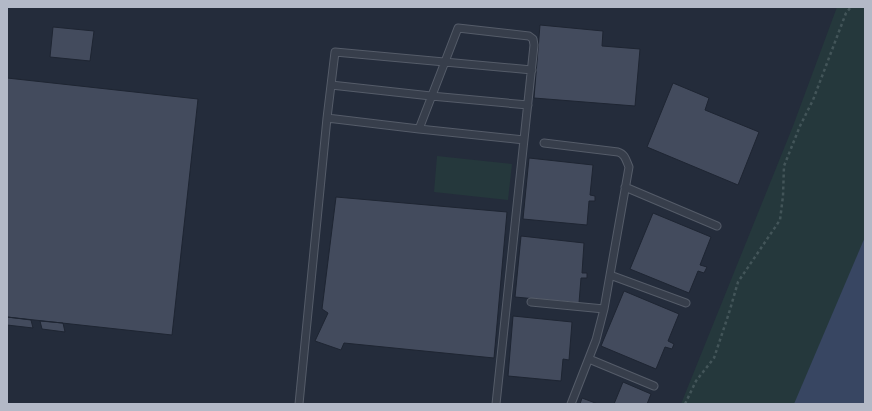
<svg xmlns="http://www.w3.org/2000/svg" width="872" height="411" font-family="Montserrat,sans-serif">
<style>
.green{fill:#25383c}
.water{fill:#384662}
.building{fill:#434b5d;stroke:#1e2532}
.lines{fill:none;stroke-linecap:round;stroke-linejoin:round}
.lane-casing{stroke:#555c69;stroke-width:9}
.path{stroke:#435559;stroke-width:2.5;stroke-dasharray:3 3;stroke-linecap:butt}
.lane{stroke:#373e4b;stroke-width:7}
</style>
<rect width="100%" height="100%" fill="#242c3b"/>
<!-- green -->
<path class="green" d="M837,7H865V404H681L793,126Z
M437,156L512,164L508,200L434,192Z"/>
<!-- water -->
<path class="water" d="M865,237V404H794Z"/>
<!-- building -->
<path class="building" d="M540,25L603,31L602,46L640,49L635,106L534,98Z
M53,27L94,31L90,61L50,57Z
M7,78L198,99L172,335L7,317Z
M673,83L709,98L705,110L759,132L738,185L647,147Z
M529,158L593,165L590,195L595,196V201H589L587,225L523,219Z
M336,197L507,212L494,358L344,343L341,350L315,341L328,313L322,309Z
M653,213L711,237L700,265L707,267L704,273L698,271L689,293L630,269Z
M521,236L584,243L582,273H587V278H581L579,303L515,297Z
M624,291L679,314L668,341L674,344L672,349L665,347L656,369L601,346Z
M513,316L572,322L569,360L563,359L561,381L508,376Z
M7,317L31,320L33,328L7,325Z
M40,321L63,323L65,332L42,329Z
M623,382L651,394L647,404H614Z
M582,398L598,404H580Z"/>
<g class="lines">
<defs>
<path id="lane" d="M331,85L431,96L528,105
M327,118L419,129
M544,143L618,152C625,154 626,160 629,167L604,309L596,340L571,404
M625,187L717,226
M610,275L686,303
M531,302L604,309
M589,359L654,386
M299,404L327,118L335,52L532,70
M496,404L534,45L533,39L529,36L458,28L419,129L524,140"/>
</defs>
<!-- lane casing -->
<use href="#lane" class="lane-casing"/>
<!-- path -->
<path class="path" d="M685,404L696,381L714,358L729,313L738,282L780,220L783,196L784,166L800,126L813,100L846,13L851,7"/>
<!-- lane -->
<use href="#lane" class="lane"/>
</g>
<!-- border -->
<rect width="872" height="411" fill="none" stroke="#b3b9c7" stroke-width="16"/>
</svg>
